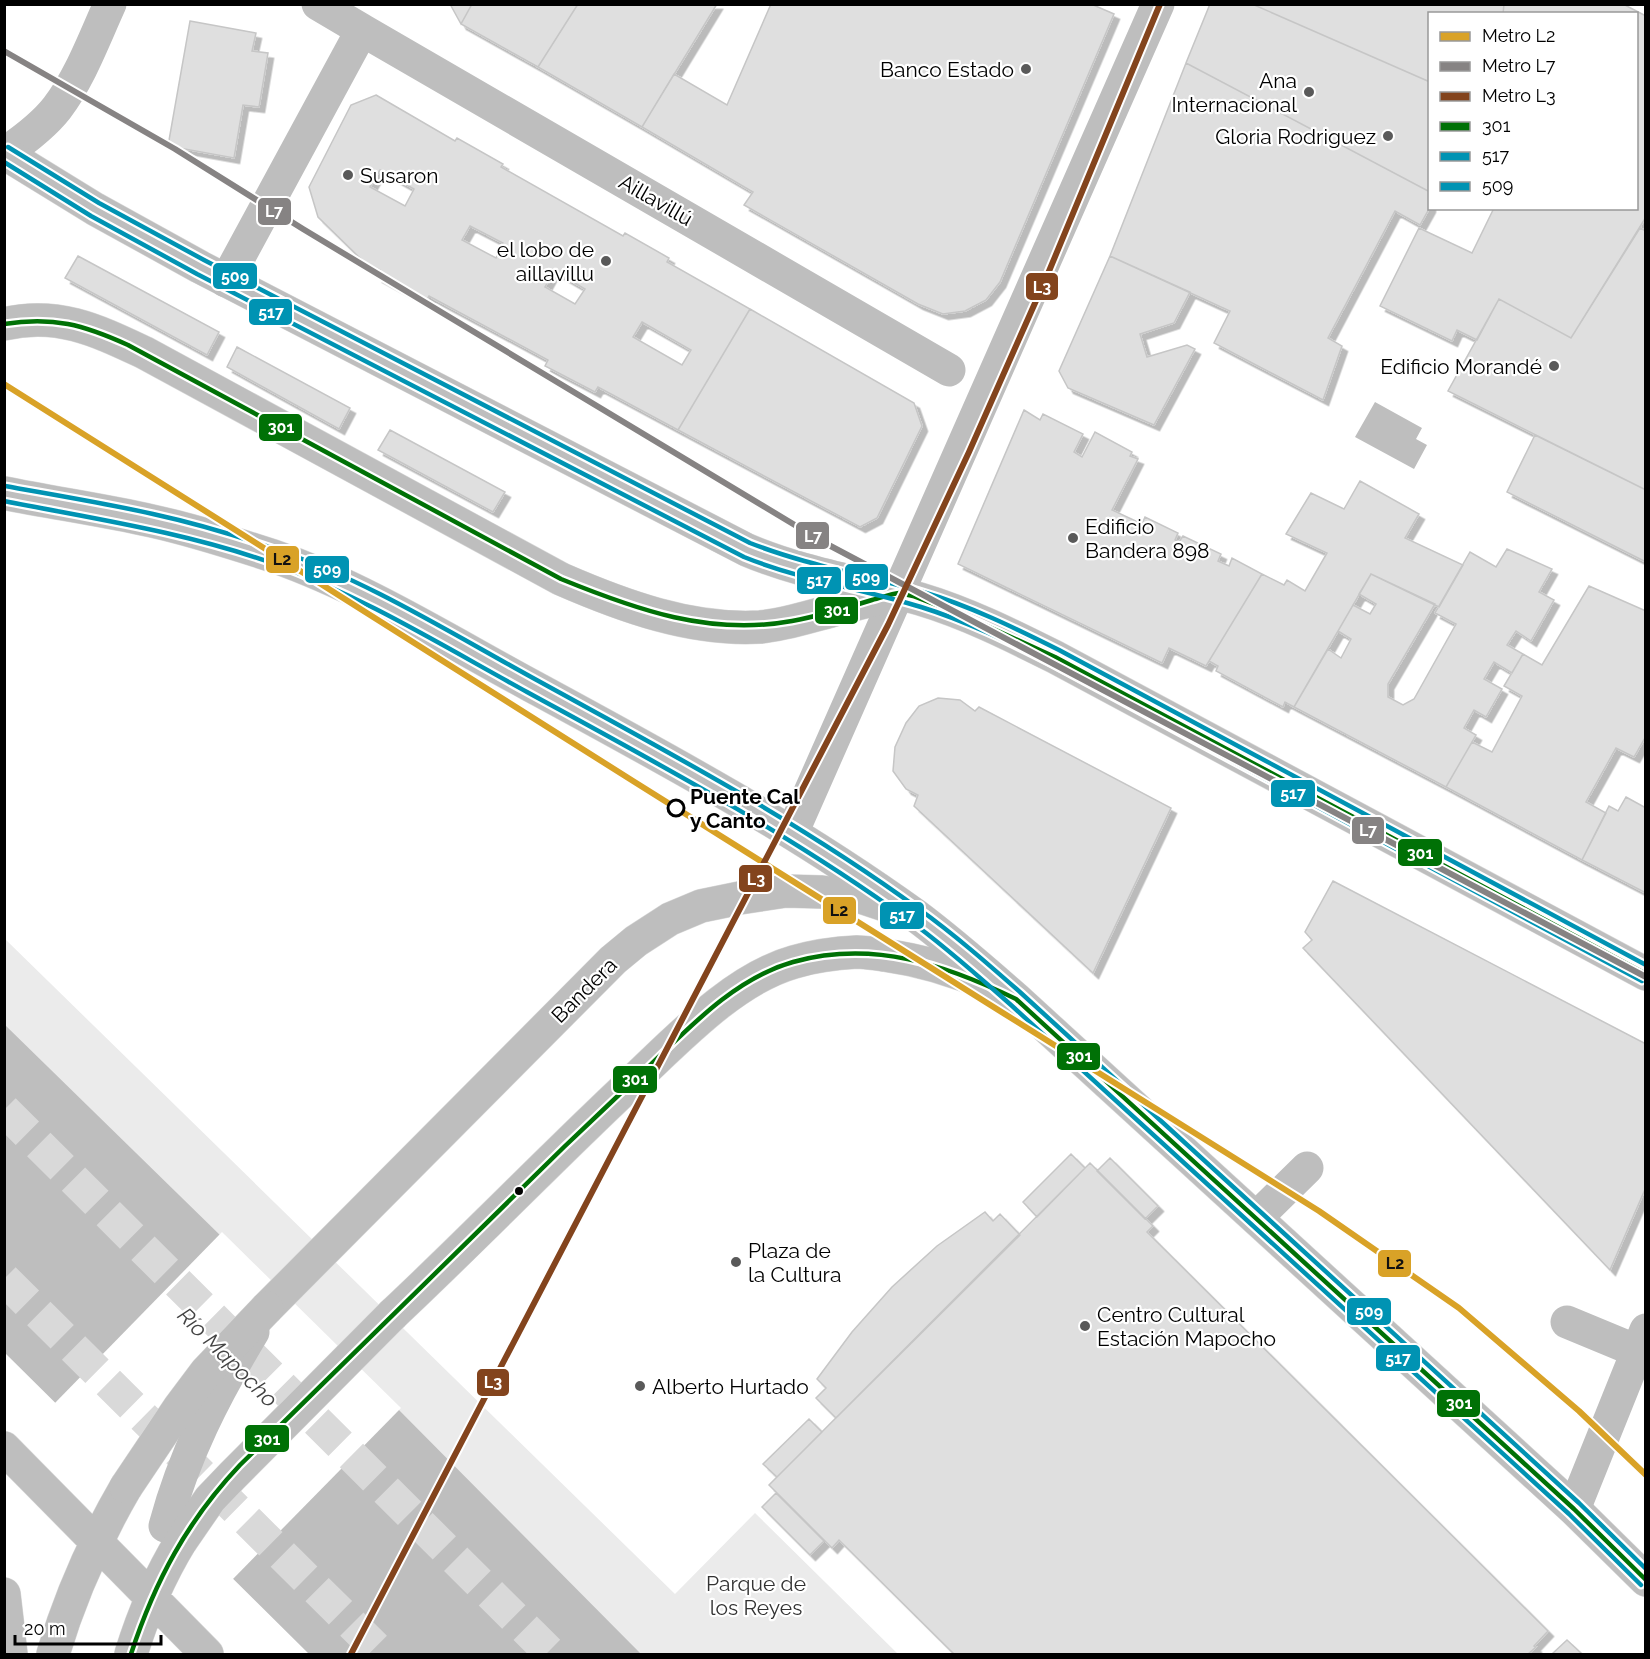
<svg xmlns="http://www.w3.org/2000/svg" width="1650" height="1659" font-family="Raleway,sans-serif">
<style>
.green{fill:#ebebeb}
.water{fill:#bebebe}
.pier{fill:#fff}
.building{fill:#dfdfdf;stroke:#c6c6c6;stroke-width:1.5;fill-rule:evenodd;filter:url(#shadow)}
.lines{fill:none;stroke-linecap:round;stroke-linejoin:round}
.highway-tunnel{stroke:#d9d9d9;stroke-width:33;stroke-dasharray:33 16;stroke-linecap:butt}
.major-casing{stroke:#dbdbdb;stroke-width:34}
.minor{stroke:#bebebe;stroke-width:33}
.major{stroke:#bebebe;stroke-width:33}
.major-bridge-casing{stroke:#dbdbdb;stroke-width:34;stroke-linecap:butt}
.minor-bridge{stroke:#bebebe;stroke-width:33}
.major-bridge{stroke:#bebebe;stroke-width:33}
.bus-1-casing{stroke:#fff;stroke-width:9}
.bus-2-casing{stroke:#fff;stroke-width:9}
.bus-3-casing{stroke:#fff;stroke-width:9}
.bus-1{stroke:#007106;stroke-width:4.5}
.bus-2{stroke:#0093b3;stroke-width:4.5}
.bus-3{stroke:#0093b3;stroke-width:4.5}
.metro-1-casing{stroke:#fff;stroke-width:10}
.metro-2-casing{stroke:#fff;stroke-width:10}
.metro-3-casing{stroke:#fff;stroke-width:10}
.metro-1{stroke:#d9a227;stroke-width:6}
.metro-2{stroke:#868383;stroke-width:6}
.metro-3{stroke:#83441d;stroke-width:6}
.poi-dot{fill:#595959;stroke:#fff;stroke-width:2}
.stop-dot{fill:#fff;stroke:#000;stroke-width:3}
.bus-dot{fill:#000;stroke:#fff;stroke-width:2}
.labels{text-anchor:middle;dominant-baseline:central;stroke-width:4.5;stroke-linejoin:round;paint-order:stroke}
.poi-label{font-size:21px;fill:#000;stroke:#fff;text-anchor:end}
.street-label{font-size:21px;fill:#000;stroke:#fff}
.stop-label{font-size:21px;font-weight:bold;fill:#000;stroke:#fff;text-anchor:start}
.park-label{font-size:21px;fill:#323232;stroke:#fff}
.water-label{font-size:22px;font-style:italic;fill:#434343;stroke:#fff}
.line-badge{stroke:#fff;stroke-width:2}
.badge-label{font-size:16px;text-anchor:middle;font-weight:bold;fill:#fff}
.pale-badge-label{font-size:16px;text-anchor:middle;font-weight:bold;fill:#111}
</style>
<defs>
<filter id="shadow"><feDropShadow dx="5.5" dy="5.5" stdDeviation="0" flood-color="#0004"/></filter>
</defs>
<rect width="100%" height="100%" fill="#fff"/>
<!-- green -->
<path class="green" d="M4,938L675,1594L755,1513L898,1654H317L5,1345Z"/>
<!-- water -->
<path class="water" d="M1375,402L1422,428L1416,439L1427,445L1414,469L1355,437Z
M4,1024L393,1404L641,1654H309L5,1353Z"/>
<!-- pier -->
<path class="pier" d="M222,1232L401,1408L231,1581L53,1405Z"/>
<!-- building -->
<path class="building" d="M450,4H472L461,24Z
M472,4H578L538,67L461,24Z
M578,4H717L642,127L538,67Z
M771,4H1091L1114,14L1000,282L986,300L965,311L943,314L918,304L744,205L753,192L642,127L674,74L727,105Z
M1210,4H1252L1430,82V192L1186,63Z
M1252,4H1504L1503,14H1430V82Z
M1504,4H1623L1646,16V217L1571,338L1499,299L1477,340L1457,330L1452,341L1380,306L1419,228L1472,253L1494,208H1636V14H1503Z
M190,21L256,33L252,51L268,53L259,107L243,105L234,158L168,146Z
M1186,63L1430,192V207L1420,225L1395,211L1328,338L1342,346L1323,400L1214,343L1230,311L1110,256Z
M376,95L455,141L457,138L503,164L501,167L623,236L625,233L669,258L667,262L750,309L678,430L598,387L595,392L545,366L548,360L429,296L425,303L377,277L380,270L363,261L318,217L309,187L351,105ZM380,170L414,189L405,206L370,187ZM470,226L503,243L496,258L462,240ZM554,271L585,289L575,304L545,287ZM642,322L691,350L682,365L633,337Z
M1640,228L1646,231V490L1448,391L1499,299L1571,338Z
M78,256L219,332L207,355L65,278Z
M1110,256L1190,292L1174,323L1140,334L1147,357L1187,345L1195,349L1154,425L1068,388L1059,371Z
M750,309L914,403L922,426L877,518L860,527L678,430Z
M237,347L350,408L339,429L227,367Z
M1024,410L1040,420L1043,414L1083,434L1074,452L1082,457L1095,432L1132,452L1130,456L1138,459L1112,510L1142,524L1145,517L1178,533L1175,540L1179,542L1183,536L1221,554L1218,561L1229,566L1232,558L1262,574L1206,666L1169,648L1162,663L958,564Z
M390,430L505,492L493,512L378,450Z
M1535,435L1646,490V562L1507,492Z
M1360,481L1419,514L1405,538L1463,565L1439,607L1371,574L1294,707L1285,702L1283,707L1216,671L1218,666L1209,661L1262,574L1284,585L1287,580L1305,591L1327,553L1286,534L1311,493L1344,509Z
M1507,549L1552,569L1539,592L1554,600L1531,641L1516,631L1507,645L1523,654L1512,673L1494,662L1484,679L1502,689L1486,717L1474,710L1464,728L1476,735L1446,787L1294,707L1328,649L1341,658L1351,639L1338,631L1353,605L1370,614L1376,604L1359,594L1371,574L1435,604L1388,684V697L1403,705L1414,699L1456,624L1435,613L1470,552L1496,567Z
M1589,586L1646,611V736L1634,757L1616,748L1586,802L1606,813L1582,860L1446,787L1472,742L1492,752L1522,696L1504,686L1523,654L1542,665Z
M938,698L960,700L975,711L979,707L1171,808L1093,973L914,806L918,795L906,789L893,771L895,747L906,723L919,706Z
M1626,797L1646,808V893L1582,860L1609,806L1618,811Z
M1333,881L1646,1044V1187L1610,1270L1303,948L1312,940L1305,932Z
M1071,1154L1085,1168L1037,1217L1023,1202Z
M1110,1158L1158,1206L1145,1219L1097,1171Z
M1090,1163L1153,1226L1147,1232L1548,1631L1534,1646L1536,1647L1528,1654H954L839,1540L832,1548L769,1485Z
M985,1212L993,1221L1000,1214L1020,1235L836,1418L816,1398L826,1388L817,1379L852,1332L892,1287L937,1246Z
M809,1419L822,1432L777,1477L763,1464Z
M776,1493L824,1541L810,1555L762,1507Z
M1567,1640L1582,1654H1552Z"/>
<g class="lines">
<!-- highway-tunnel -->
<path class="highway-tunnel" d="M4,1110L551,1654
M4,1279L382,1654"/>
<defs>
<path id="major" d="M4,153L95,209L200,267L747,550C804,574 861,582 920,599C967,613 1011,635 1055,657L1646,974
M4,324C58,311 98,331 145,353L561,579C623,606 691,631 760,627C784,625 808,617 831,611C852,605 873,600 893,595
M4,493C53,503 103,510 152,521C193,530 233,543 273,556C362,587 447,640 530,685C661,756 793,827 915,915C950,941 983,970 1016,999L1574,1509L1646,1580
M267,1308L613,960L636,941L670,919L701,906L740,898L786,891L822,892L861,897L888,906
M393,1314C474,1238 551,1158 631,1083C676,1041 733,979 794,962C814,956 836,953 857,952C866,952 875,954 884,955C920,960 954,970 988,985
M4,1448L207,1654
M4,1594L11,1654
M53,1654C71,1594 94,1542 126,1487
M131,1654C143,1615 159,1577 181,1541"/>
</defs>
<!-- major casing -->
<use href="#major" class="major-casing"/>
<!-- minor -->
<path class="minor" d="M318,4L362,30
M5,153C24,140 43,126 57,108C80,78 94,39 110,4
M226,281L362,30L949,370
M792,833L1158,4
M1256,1218L1307,1168
M1567,1322L1637,1351
M1574,1509L1646,1330"/>
<!-- major -->
<use href="#major" class="major"/>
<defs>
<path id="major-bridge" d="M126,1487L179,1408L206,1372L267,1308
M181,1541L210,1499L232,1476L393,1314"/>
</defs>
<!-- major-bridge casing -->
<use href="#major-bridge" class="major-bridge-casing"/>
<!-- minor-bridge -->
<path class="minor-bridge" d="M165,1526C184,1455 215,1395 253,1332"/>
<!-- major-bridge -->
<use href="#major-bridge" class="major-bridge"/>
<defs>
<path id="bus-1" d="M4,324C53,316 84,325 128,345L561,579C637,610 710,636 792,621C819,616 846,608 872,600C881,598 890,594 899,593L913,596L965,616L1055,657L1646,974
M131,1654C155,1581 187,1521 240,1465C348,1359 456,1253 564,1147C590,1122 617,1097 643,1072C687,1030 733,979 793,962C873,940 944,964 1016,999L1574,1509L1646,1580"/>
<path id="bus-2" d="M4,162L91,216L197,274L744,557C801,580 862,589 921,607C966,621 1009,642 1052,664L1642,981
M4,501C95,519 184,532 272,563C362,596 443,646 527,692C657,763 789,833 910,921C945,946 978,976 1011,1005L1569,1514L1641,1585"/>
<path id="bus-3" d="M8,147L99,203L204,260L750,543C806,565 865,575 923,592C970,606 1015,628 1059,650L1646,965
M5,486C55,495 104,503 153,514C194,523 235,535 275,549C366,580 449,632 533,678C664,750 797,820 919,909C955,935 988,964 1021,993L1579,1503L1646,1569"/>
</defs>
<!-- bus-1 casing -->
<use href="#bus-1" class="bus-1-casing"/>
<!-- bus-2 casing -->
<use href="#bus-2" class="bus-2-casing"/>
<!-- bus-3 casing -->
<use href="#bus-3" class="bus-3-casing"/>
<!-- bus-1 -->
<use href="#bus-1" class="bus-1"/>
<!-- bus-2 -->
<use href="#bus-2" class="bus-2"/>
<!-- bus-3 -->
<use href="#bus-3" class="bus-3"/>
<defs>
<path id="metro-1" d="M4,384L633,781L1319,1211L1459,1308L1579,1411L1646,1475"/>
<path id="metro-2" d="M4,51L175,149L303,229L823,542L1646,977"/>
<path id="metro-3" d="M351,1654L888,625L969,452L1047,276L1160,4"/>
</defs>
<!-- metro-1 casing -->
<use href="#metro-1" class="metro-1-casing"/>
<!-- metro-2 casing -->
<use href="#metro-2" class="metro-2-casing"/>
<!-- metro-3 casing -->
<use href="#metro-3" class="metro-3-casing"/>
<!-- metro-1 -->
<use href="#metro-1" class="metro-1"/>
<!-- metro-2 -->
<use href="#metro-2" class="metro-2"/>
<!-- metro-3 -->
<use href="#metro-3" class="metro-3"/>
</g>
<!-- markers -->
<g class="poi-dot">
<circle cx="1026" cy="69" r="6"/>
<circle cx="1309" cy="92" r="6"/>
<circle cx="1388" cy="136" r="6"/>
<circle cx="348" cy="175" r="6"/>
<circle cx="606" cy="261" r="6"/>
<circle cx="1554" cy="366" r="6"/>
<circle cx="1073" cy="538" r="6"/>
<circle cx="736" cy="1262" r="6"/>
<circle cx="1085" cy="1326" r="6"/>
<circle cx="640" cy="1386" r="6"/>
</g>
<circle class="stop-dot" cx="676" cy="808" r="8"/>
<circle class="bus-dot" cx="519" cy="1191" r="5"/>
<g class="labels">
<!-- poi labels -->
<g class="poi-label">
<text x="1014" y="69">Banco Estado</text>
<text x="1297" y="80">Ana<tspan x="1297" dy="24">Internacional</tspan></text>
<text x="1376" y="136">Gloria Rodriguez</text>
<text x="360" y="175" text-anchor="start">Susaron</text>
<text x="594" y="249">el lobo de<tspan x="594" dy="24">aillavillu</tspan></text>
<text x="1542" y="366">Edificio Morandé</text>
<text x="1085" y="526" text-anchor="start">Edificio<tspan x="1085" dy="24">Bandera 898</tspan></text>
<text x="748" y="1250" text-anchor="start">Plaza de<tspan x="748" dy="24">la Cultura</tspan></text>
<text x="1097" y="1314" text-anchor="start">Centro Cultural<tspan x="1097" dy="24">Estación Mapocho</tspan></text>
<text x="652" y="1386" text-anchor="start">Alberto Hurtado</text>
</g>
<!-- street labels -->
<g class="street-label">
<text transform="translate(656 200) rotate(30)">Aillavillú</text>
<text transform="translate(584 990) rotate(-45)">Bandera</text>
</g>
<!-- stop labels -->
<g class="stop-label">
<text x="690" y="796">Puente Cal<tspan x="690" dy="24">y Canto</tspan></text>
</g>
<!-- park labels -->
<g class="park-label">
<text x="756" y="1583">Parque de<tspan x="756" dy="24">los Reyes</tspan></text>
</g>
<!-- water labels -->
<g class="water-label">
<text transform="translate(228 1357) rotate(45)">Río Mapocho</text>
</g>
</g>
<g class="line-badge">
<rect x="257" y="197" width="35" height="29" rx="6" fill="#868383"/>
<rect x="212" y="262" width="46" height="28" rx="6" fill="#0093b3"/>
<rect x="1025" y="272" width="34" height="29" rx="6" fill="#83441d"/>
<rect x="248" y="298" width="45" height="28" rx="6" fill="#0093b3"/>
<rect x="258" y="413" width="45" height="29" rx="6" fill="#007106"/>
<rect x="795" y="521" width="35" height="29" rx="6" fill="#868383"/>
<rect x="265" y="545" width="35" height="29" rx="6" fill="#d9a227"/>
<rect x="304" y="555" width="46" height="29" rx="6" fill="#0093b3"/>
<rect x="844" y="563" width="45" height="28" rx="6" fill="#0093b3"/>
<rect x="796" y="566" width="46" height="29" rx="6" fill="#0093b3"/>
<rect x="814" y="596" width="45" height="29" rx="6" fill="#007106"/>
<rect x="1270" y="779" width="46" height="29" rx="6" fill="#0093b3"/>
<rect x="1351" y="816" width="34" height="29" rx="6" fill="#868383"/>
<rect x="1397" y="838" width="46" height="29" rx="6" fill="#007106"/>
<rect x="738" y="864" width="35" height="29" rx="6" fill="#83441d"/>
<rect x="822" y="896" width="35" height="29" rx="6" fill="#d9a227"/>
<rect x="879" y="901" width="46" height="29" rx="6" fill="#0093b3"/>
<rect x="1056" y="1042" width="45" height="29" rx="6" fill="#007106"/>
<rect x="612" y="1065" width="46" height="29" rx="6" fill="#007106"/>
<rect x="1377" y="1249" width="35" height="29" rx="6" fill="#d9a227"/>
<rect x="1346" y="1297" width="46" height="29" rx="6" fill="#0093b3"/>
<rect x="1375" y="1344" width="46" height="28" rx="6" fill="#0093b3"/>
<rect x="476" y="1368" width="34" height="29" rx="6" fill="#83441d"/>
<rect x="1436" y="1389" width="45" height="29" rx="6" fill="#007106"/>
<rect x="244" y="1424" width="46" height="29" rx="6" fill="#007106"/>
</g>
<g class="badge-label">
<text x="274" y="217">L7</text>
<text x="235" y="282">509</text>
<text x="1042" y="293">L3</text>
<text x="271" y="318">517</text>
<text x="281" y="433">301</text>
<text x="813" y="542">L7</text>
<text x="327" y="575">509</text>
<text x="866" y="583">509</text>
<text x="819" y="586">517</text>
<text x="837" y="616">301</text>
<text x="1293" y="799">517</text>
<text x="1368" y="836">L7</text>
<text x="1420" y="859">301</text>
<text x="756" y="885">L3</text>
<text x="902" y="921">517</text>
<text x="1079" y="1062">301</text>
<text x="635" y="1085">301</text>
<text x="1369" y="1317">509</text>
<text x="1398" y="1364">517</text>
<text x="493" y="1388">L3</text>
<text x="1459" y="1409">301</text>
<text x="267" y="1445">301</text>
</g>
<g class="pale-badge-label">
<text x="282" y="565">L2</text>
<text x="839" y="916">L2</text>
<text x="1395" y="1269">L2</text>
</g>
<!-- border -->
<rect width="1650" height="1659" fill="none" stroke="#000000" stroke-width="12"/>
<!-- legend -->
<rect x="1428" y="12" width="210" height="198" fill="#ffffff" stroke="#999999" stroke-width="1.5"/>
<rect x="1440" y="32" width="30" height="9" fill="#d9a227" stroke="#999999" stroke-width="1.5"/>
<text x="1482" y="42" font-size="18" fill="#000000">Metro L2</text>
<rect x="1440" y="62" width="30" height="9" fill="#868383" stroke="#999999" stroke-width="1.5"/>
<text x="1482" y="72" font-size="18" fill="#000000">Metro L7</text>
<rect x="1440" y="92" width="30" height="9" fill="#83441d" stroke="#999999" stroke-width="1.5"/>
<text x="1482" y="102" font-size="18" fill="#000000">Metro L3</text>
<rect x="1440" y="122" width="30" height="9" fill="#007106" stroke="#999999" stroke-width="1.5"/>
<text x="1482" y="132" font-size="18" fill="#000000">301</text>
<rect x="1440" y="152" width="30" height="9" fill="#0093b3" stroke="#999999" stroke-width="1.5"/>
<text x="1482" y="162" font-size="18" fill="#000000">517</text>
<rect x="1440" y="182" width="30" height="9" fill="#0093b3" stroke="#999999" stroke-width="1.5"/>
<text x="1482" y="192" font-size="18" fill="#000000">509</text>
<!-- scale -->
<path d="M15 1635v9h146v-9" fill="none" stroke="#000000" stroke-width="3"/>
<text x="24" y="1635" font-size="18" fill="#000000" stroke="#ffffff" stroke-width="4.5" paint-order="stroke">20 m</text>
</svg>
